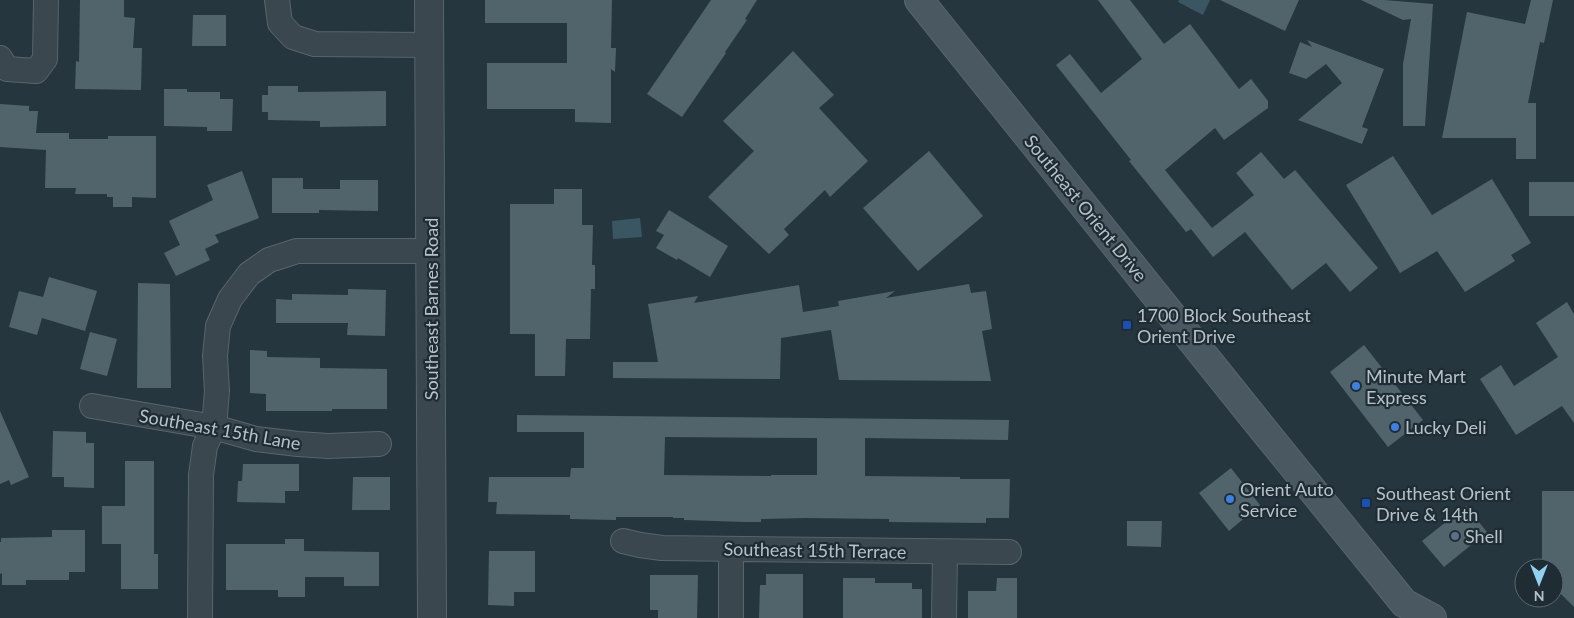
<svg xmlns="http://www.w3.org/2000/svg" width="1574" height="618" font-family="Lato,sans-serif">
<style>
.water{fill:#3b5663}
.building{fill:#52646b;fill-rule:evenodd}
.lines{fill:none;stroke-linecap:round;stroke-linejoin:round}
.minor-casing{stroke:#58656c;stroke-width:26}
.tertiary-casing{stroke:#58656c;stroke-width:30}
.secondary-casing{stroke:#58656c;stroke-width:30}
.minor{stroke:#3a474e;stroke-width:24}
.tertiary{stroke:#3a474e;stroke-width:28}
.secondary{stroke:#495861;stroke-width:28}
.transit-dot{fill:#1a4fb4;stroke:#1f2c33;stroke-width:2}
.shop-dot{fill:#3f7fe0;stroke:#1f2c33;stroke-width:2}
.service-dot{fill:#5c6f8a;stroke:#1f2c33;stroke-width:2}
.labels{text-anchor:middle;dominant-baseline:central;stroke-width:4.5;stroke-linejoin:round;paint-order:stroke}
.street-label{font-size:18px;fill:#b6c2c9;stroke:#1f2c33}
.poi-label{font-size:18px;fill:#b6c2c9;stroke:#1f2c33;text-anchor:start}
</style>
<rect width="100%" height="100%" fill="#26363e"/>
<!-- water -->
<path class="water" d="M1179,0H1210L1203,15L1178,2Z
M640,218L642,237L613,239L612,221Z"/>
<!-- building -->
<path class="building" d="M80,0H124V17L135,18L133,48H142L141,90L75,89L76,61L79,62Z
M485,0H612L611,48H616L615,72L611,69V123L575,122V109H487V63H567V23H485Z
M711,0H757L745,19L747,20L725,52L726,53L682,117L647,94Z
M1098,0H1130L1164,44L1190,24L1239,89L1251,79L1268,101V108L1224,140L1215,128L1165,170L1212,228L1254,195L1236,173L1261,152L1284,179L1295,170L1378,268L1350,292L1326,263L1292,290L1245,232L1213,257L1191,229L1186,232L1129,161L1131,160L1056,65L1070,54L1101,93L1142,59Z
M1220,0H1299L1285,31Z
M1361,0H1384L1433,4L1425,126H1403V64L1411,19L1403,20Z
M1531,0H1553L1544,43L1540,42L1528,103H1536V159H1516V138H1442L1467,12L1525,24Z
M193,15H226V46H192Z
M1307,40L1384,69L1362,127L1368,129L1362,144L1298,120L1342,83L1326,64L1306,79L1289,73L1300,42L1312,47Z
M793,51L834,95L819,108L868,161L830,197L825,190L784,229L789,235L769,254L708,197L754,151L723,121Z
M268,86H298V92L386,91V126L320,127V121L268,120V112H262V95H268Z
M164,89H187V92H220V99H233L232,131H207V127L164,126Z
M0,104L29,106V111H38L36,133H69V139H108V136H156V198L132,197V207H113V197H107V194H75L76,188H45L46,150L0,147Z
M929,151L983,216L918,271L863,208Z
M1393,156L1432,215L1492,179L1531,243L1511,255L1515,261L1465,292L1437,251L1400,273L1346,185Z
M242,171L259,218L215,235L219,242L205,249L210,260L176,276L164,253L180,245L169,221L213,200L207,185Z
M272,178H303V189H340V180H378V211L319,210V213H272Z
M1529,182H1574V216H1529Z
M554,189H582V225H593L592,265H595V289H591L590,339H566L565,376H535V334H510V204H554Z
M669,210L728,246L710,277L678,258L677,260L656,248L664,235L656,231Z
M49,277L97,291L85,331L42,318L37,335L9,327L19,291L43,297Z
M138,283L170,284L171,388H137Z
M969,284L971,293L986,291L992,329L982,331L991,381L839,380L831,330L781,338L780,379L613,378V362H658L648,304L698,296L694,303L799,285L803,312L839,306L838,301L895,291L886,298Z
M348,289L386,290L385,336L347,335L348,323H276V299L292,300V294L348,295Z
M1567,302L1574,314V423L1562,406L1516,435L1480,379L1501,365L1514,386L1558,357L1536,323Z
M90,332L117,339L107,376L80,369Z
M1364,345L1423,420L1388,447L1330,372Z
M250,350L267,351V357L320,358V368L387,369V409H332V411H266V394L250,393Z
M0,411L29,477L11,485L9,480L0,484Z
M517,415L1009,420L1008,440L865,438V476L960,477V479H1010L1009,518H986V523L889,522V519L806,518L761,519V522H745L684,520V518H673V517H616V520L570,519V515L496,514L497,502H488L489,477H570L571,468H584V432H517ZM665,437L817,438V475H771V476L664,475Z
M53,431L86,432V443H94V488L64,487V477H52Z
M125,461H154V554H158V589H121V544H102V506H125Z
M243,464H299V491H285V503L237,502L238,481H242Z
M1231,468L1260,505L1229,531L1199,493Z
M353,477H390V510H352Z
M1542,491H1574V607L1554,587V568H1546V564H1542Z
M1466,506L1487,532L1444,567L1422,541Z
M1127,521H1162L1161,547L1127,546Z
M52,530H85V572H69V580H26V585H2V573L0,574V542H1V538L52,537Z
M285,539H304V551L379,552V586H344V577H305V597H278V590H226V544H285Z
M489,551H535V592H514V606L488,605Z
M766,574H803V618H759L760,585H766Z
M650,575H698L697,618H658V610H650Z
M843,578H875V583H912V589H922V618H843Z
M997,578H1017V618H968V591H996Z"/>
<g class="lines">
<defs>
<path id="minor" d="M277,0L280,23L293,37L315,44L429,45
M0,58L7,69L36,71L45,59L46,0
M92,406L214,427L256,439L298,444L328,446L379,444
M623,541L640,545L662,548L1009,552
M200,618L201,475L205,446L214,427L217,391L215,356L218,326L230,299L249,274L269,260L297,251H430
M731,618V550
M944,618L945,552"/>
<path id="tertiary" d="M429,0L432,618"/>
<path id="secondary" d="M919,0L1258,423L1404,603L1432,618"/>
</defs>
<!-- minor casing -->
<use href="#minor" class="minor-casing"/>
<!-- tertiary casing -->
<use href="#tertiary" class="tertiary-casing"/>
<!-- secondary casing -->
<use href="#secondary" class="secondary-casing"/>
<!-- minor -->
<use href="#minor" class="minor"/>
<!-- tertiary -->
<use href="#tertiary" class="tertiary"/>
<!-- secondary -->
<use href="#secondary" class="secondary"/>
</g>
<!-- markers -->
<g class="transit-dot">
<rect x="1122" y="320" width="10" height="10" rx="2.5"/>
<rect x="1361" y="498" width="10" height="10" rx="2.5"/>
</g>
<g class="shop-dot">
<circle cx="1356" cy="386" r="5"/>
<circle cx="1395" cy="427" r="5"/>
<circle cx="1230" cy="499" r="5"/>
</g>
<circle class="service-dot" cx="1455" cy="536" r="5"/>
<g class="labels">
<!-- street labels -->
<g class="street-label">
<text transform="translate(1086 208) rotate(51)">Southeast Orient Drive</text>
<text transform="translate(431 309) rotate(-90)">Southeast Barnes Road</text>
<text transform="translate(220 429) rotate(10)">Southeast 15th Lane</text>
<text transform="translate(815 550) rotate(1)">Southeast 15th Terrace</text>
</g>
<!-- poi labels -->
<g class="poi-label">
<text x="1137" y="315">1700 Block Southeast<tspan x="1137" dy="21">Orient Drive</tspan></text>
<text x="1366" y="376">Minute Mart<tspan x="1366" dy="21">Express</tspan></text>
<text x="1405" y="427">Lucky Deli</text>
<text x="1240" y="489">Orient Auto<tspan x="1240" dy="21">Service</tspan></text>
<text x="1376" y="493">Southeast Orient<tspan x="1376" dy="21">Drive &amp; 14th</tspan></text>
<text x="1465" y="536">Shell</text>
</g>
</g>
<!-- north arrow -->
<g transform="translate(1539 583) rotate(180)"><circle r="24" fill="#1f2c33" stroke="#5b686f"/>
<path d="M0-4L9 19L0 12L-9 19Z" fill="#92d0f2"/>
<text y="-8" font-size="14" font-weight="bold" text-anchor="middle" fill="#b6c2c9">N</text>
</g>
</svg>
